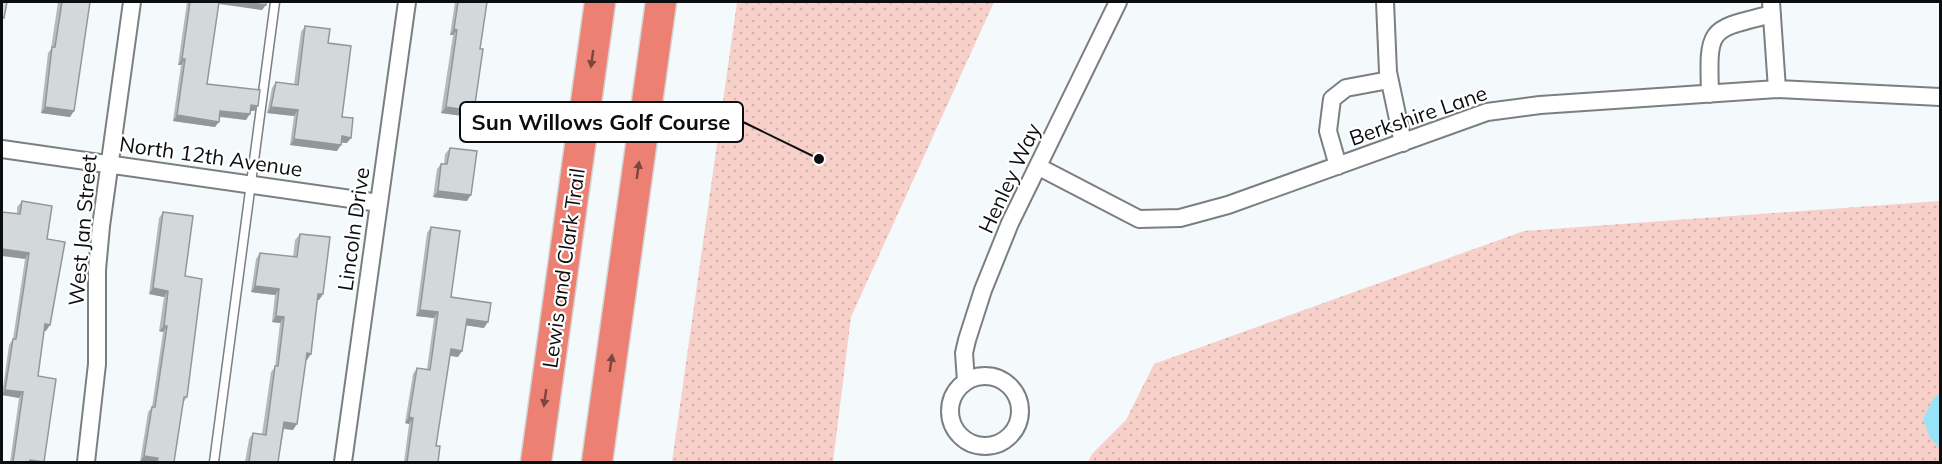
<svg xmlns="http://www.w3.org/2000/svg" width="1942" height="464" font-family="Mulish,sans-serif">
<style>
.grass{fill:url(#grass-dots)}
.water{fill:#98e3f8}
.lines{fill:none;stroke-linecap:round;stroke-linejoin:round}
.lane-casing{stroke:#7a7f81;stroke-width:11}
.street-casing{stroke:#7a7f81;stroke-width:20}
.highway-casing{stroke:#d3d3d4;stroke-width:33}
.lane{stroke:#fff;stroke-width:8}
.street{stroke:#fff;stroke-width:16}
.highway{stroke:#eb8073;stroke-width:30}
.wall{fill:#b5babb}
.shaded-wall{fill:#949799}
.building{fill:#d3d8da;stroke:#949799;stroke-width:1.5}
.oneway{fill:#7b4640}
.labels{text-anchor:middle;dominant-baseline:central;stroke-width:4.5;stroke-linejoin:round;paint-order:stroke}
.street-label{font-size:21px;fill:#0b0d0e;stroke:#fff}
.leader{fill:none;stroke:#0b0d0e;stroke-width:2}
.callout-dot{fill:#0b0d0e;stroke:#fff;stroke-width:2}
.callout{fill:#fff;stroke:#0b0d0e;stroke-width:2}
.callout-label{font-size:22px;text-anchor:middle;font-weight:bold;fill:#0b0d0e}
</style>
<defs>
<pattern id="grass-dots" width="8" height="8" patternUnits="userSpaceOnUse" patternTransform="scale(1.5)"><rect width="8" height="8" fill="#f8d0ca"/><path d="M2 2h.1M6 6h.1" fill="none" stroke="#d3b1ac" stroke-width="1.8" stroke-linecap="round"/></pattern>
</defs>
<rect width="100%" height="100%" fill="#f4f9fb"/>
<!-- grass -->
<path class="grass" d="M737,2H994L851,317L833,462H672Z
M1940,201V462H1088L1092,454L1126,420L1154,364L1524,231Z"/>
<!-- water -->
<path class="water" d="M1940,393V448L1930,438L1923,419L1933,399Z"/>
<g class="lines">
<defs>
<path id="lane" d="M214,462L275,2"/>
<path id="street" d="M1385,2L1388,72L1403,143
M1771,2L1777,89
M1710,94C1708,27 1708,30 1772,14
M2,149L379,203
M1338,166L1328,131L1332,99L1346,88L1389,80
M1039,167L1139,219L1180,218L1228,205L1487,112L1540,105L1777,89L1940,97
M950 411a35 35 0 1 1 70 0a35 35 0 1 1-70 0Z
M966,381L964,353L967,340L983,290L1010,223L1118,2
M86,462L97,364V270L101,226L132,2
M343,462L407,2"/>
<path id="highway" d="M536,462L600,2
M597,462L661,2"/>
</defs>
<!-- lane casing -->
<use href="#lane" class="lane-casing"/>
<!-- street casing -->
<use href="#street" class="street-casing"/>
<!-- highway casing -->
<use href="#highway" class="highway-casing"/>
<!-- lane -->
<use href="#lane" class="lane"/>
<!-- street -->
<use href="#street" class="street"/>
<!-- highway -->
<use href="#highway" class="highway"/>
</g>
<!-- wall -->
<path class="wall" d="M58,2H90L70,117L41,113L48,53L51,49Z
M187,2H266L262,10L218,4L207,84L258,106L254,111H250L246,120L219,117L215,127L173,121L181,65H178Z
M455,2H487L470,117L441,113L453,35H450Z
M305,26L328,43L347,143H341L337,151L290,145L294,116L267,113L272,88L276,82L294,84L301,32Z
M450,148L467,201L433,197L437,169L441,164H444L445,154Z
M22,201L47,239L46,331H44L38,376L44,462H10L19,398L2,395L9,345L13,339L25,259L17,214V207Z
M163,212L185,276L187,397L183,403L174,462H140L148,412L152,407L163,332L159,331L164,297L149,294L159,218Z
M431,227L451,297L484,328L466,325L458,357L450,356L436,446L438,462H404L409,424L405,423L413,374L417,368L427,369L434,318L416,316L427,233Z
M300,234L323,294L319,300H317L307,360H306L293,430L284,429L278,462H245L249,439L253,433L262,434L271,372L275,367L280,323L272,322L275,295L251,292L256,259L260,253L293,257L295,240Z"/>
<!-- shaded-wall -->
<path class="shaded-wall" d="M216,2H246L266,5L262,10L215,3Z
M454,29L457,30L453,35H450Z
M182,59H185L181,65H178Z
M251,105L258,106L254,111H247Z
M45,107L74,111L70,117L41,113Z
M271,107L298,110L294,116L267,113Z
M446,107L474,111L470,117L441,113Z
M220,111L250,114L246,120L216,116Z
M177,115L219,122L215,127L173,121Z
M342,136L351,138L347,143L338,142Z
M294,139L341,145L337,151L290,145Z
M438,191L471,195L467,201L433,197Z
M2,249L29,253L25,259L2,256Z
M255,286L279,289L275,295L251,292Z
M153,288L168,291L164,297L149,294Z
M318,294H323L319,300H314Z
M420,310L438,312L434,318L416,316Z
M276,316L284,317L280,323L272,322Z
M467,319L488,322L484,328L463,325Z
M45,324L50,325L46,331L41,330Z
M164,326H167L163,332L159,331Z
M451,349L462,351L458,357L447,355Z
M307,353L311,354L307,360L303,359Z
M5,390L23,392L19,398L2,395Z
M409,417L413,418L409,424L405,423Z
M284,422L297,424L293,430L280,428Z
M144,456L158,458L155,462H140Z"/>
<!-- building -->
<path class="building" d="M2,2H7L4,18H2Z
M62,2H90L74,111L45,107L52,47H55Z
M190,2H219L207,84L260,90L258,106L251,105L250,114L220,111L219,122L177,115L185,59H182Z
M246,2H266V5Z
M458,2H487L480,49H483L474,111L446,107L457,30L454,29Z
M305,26L330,29L328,43L351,46L342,117L353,118L351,138L342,136L341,145L294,139L298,110L271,107L276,82L298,85Z
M450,148L477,151L471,195L438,191L441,164H447Z
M22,201L52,206L47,239L65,242L50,325L45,324L38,376L56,379L44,462L30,460L29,462H13L23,392L5,390L13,339H16L29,253L2,249V212L20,214Z
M163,212L193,216L185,276L202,279L187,397H184L174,462H157L158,458L144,456L152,407H155L167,326H164L168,291L153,288Z
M431,227L460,231L451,297L491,303L488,322L467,319L462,351L451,349L436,446H440L438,462H407L413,418L409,417L417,368L430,370L438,312L420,310Z
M300,234L330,237L323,294H318L311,354L307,353L297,424L284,422L278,462H249L253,433L266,435L275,366H278L284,317L276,316L279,289L255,286L260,253L297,257Z"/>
<!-- one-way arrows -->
<defs><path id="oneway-solid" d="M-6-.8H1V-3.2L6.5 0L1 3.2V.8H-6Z" transform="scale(1.5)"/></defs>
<g class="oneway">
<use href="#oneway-solid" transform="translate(592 59) rotate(98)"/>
<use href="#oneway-solid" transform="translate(638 170) rotate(-82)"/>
<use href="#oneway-solid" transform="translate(611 363) rotate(-82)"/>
<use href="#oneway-solid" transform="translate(545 398) rotate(98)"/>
</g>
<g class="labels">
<!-- street labels -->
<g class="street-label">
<text transform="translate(1418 115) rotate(-19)">Berkshire Lane</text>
<text transform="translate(211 156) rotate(8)">North 12th Avenue</text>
<text transform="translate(1009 178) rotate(-65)">Henley Way</text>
<text transform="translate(353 229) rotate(-82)">Lincoln Drive</text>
<text transform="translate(82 230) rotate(-85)">West Jan Street</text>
<text transform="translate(563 268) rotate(-82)">Lewis and Clark Trail</text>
</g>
</g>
<!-- callouts -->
<path class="leader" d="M819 159L743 122"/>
<circle class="callout-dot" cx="819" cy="159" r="6"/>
<rect class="callout" x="460" y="102" width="283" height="40" rx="6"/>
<g class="callout-label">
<text x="601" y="130">Sun Willows Golf Course</text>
</g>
<!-- border -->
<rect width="1942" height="464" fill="none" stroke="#0b0d0e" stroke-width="6"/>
</svg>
